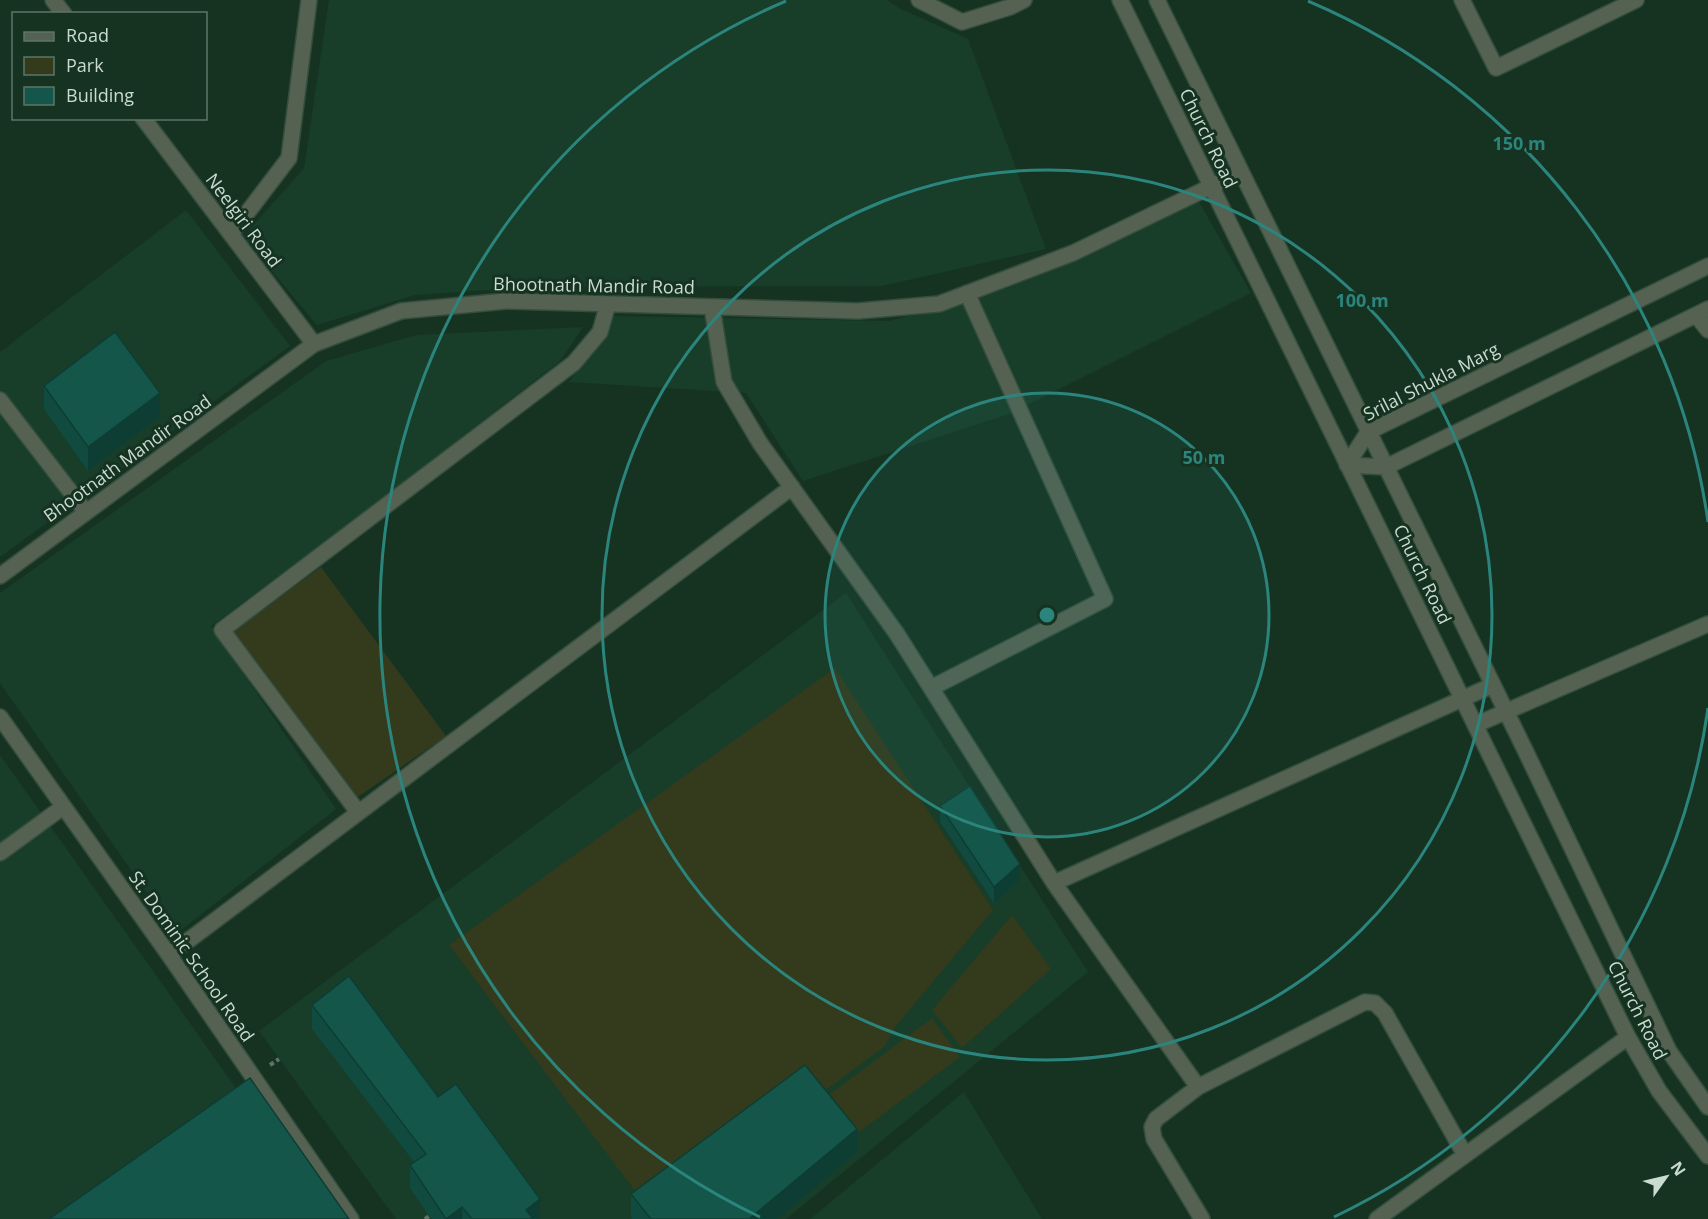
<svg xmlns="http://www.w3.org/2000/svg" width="1708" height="1219" font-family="'Open Sans',sans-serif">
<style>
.built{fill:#183d29}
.green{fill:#343a1c}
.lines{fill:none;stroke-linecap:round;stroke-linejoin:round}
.minor-casing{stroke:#334e3e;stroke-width:18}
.path{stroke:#5c7465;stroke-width:4;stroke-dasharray:4.5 3;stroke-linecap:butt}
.minor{stroke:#556251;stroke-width:15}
.wall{fill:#114b40}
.shaded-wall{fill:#0e3d34}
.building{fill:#14574a;stroke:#0e3d34;stroke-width:1.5}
.ring{fill:none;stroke:#2b857d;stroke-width:3}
.labels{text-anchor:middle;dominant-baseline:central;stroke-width:6;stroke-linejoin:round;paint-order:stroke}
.street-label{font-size:18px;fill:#cadbd0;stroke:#163322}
.centre{fill:#2b857d;stroke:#163322;stroke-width:3}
.ring-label{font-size:18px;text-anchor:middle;font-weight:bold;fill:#2b857d;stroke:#163322;stroke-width:6;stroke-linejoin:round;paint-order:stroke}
</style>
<rect width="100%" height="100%" fill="#163322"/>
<!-- built -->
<path class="built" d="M329,0H887L901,9L968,39L1046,249L882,286L533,287L415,295L317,325L243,237L304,168Z
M1199,202L1251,293L1009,414L803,481L746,393L569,382L613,316L889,321L986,295Z
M186,210L290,346L0,557V352Z
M583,327L560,361L350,523L211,626L336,809L176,934L0,683V593L326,361L416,335Z
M846,593L1088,972L786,1219H396L259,1031Z
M0,755L250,1108L328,1219H0Z
M964,1092L1042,1219H810Z"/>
<!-- green -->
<path class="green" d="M321,567L446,736L358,797L233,632Z
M835,668L993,910L896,1026L884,1047L822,1093L638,1195L449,945Z
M1012,915L1051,969L962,1048L932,1010Z
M932,1018L960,1057L859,1132L830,1094Z"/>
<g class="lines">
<defs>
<path id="minor" d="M53,0L64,14
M919,0L962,22L1010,7L1024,0
M1120,0L1628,1037L1659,1091L1708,1156
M1157,0L1525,750L1669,1051L1708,1107
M1462,0L1496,68L1636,0
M143,118L314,344
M231,234L289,158L309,0
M1708,266L1368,432L1347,465L1386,467L1708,309
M712,307L724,382L760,443L897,634L1054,883L1198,1087
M1696,315L1708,330
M0,400L86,512
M0,576L314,344L401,311L506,301L858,311L939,304L1073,253L1241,172
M931,688L1105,599L967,293
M0,717L169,955L351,1219
M1475,725L1708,624
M358,812L222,630L574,363L600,332L608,304
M0,853L63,807
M1054,883L1493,685
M169,955L792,487
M1202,1219L1154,1139L1152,1127L1156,1119L1198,1087L1365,1002L1375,1003L1385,1013L1465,1155
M1377,1219L1628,1037"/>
</defs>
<!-- minor casing -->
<use href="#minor" class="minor-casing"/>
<!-- path -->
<path class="path" d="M270,1065L279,1059
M425,1219L429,1216"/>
<!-- minor -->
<use href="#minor" class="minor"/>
</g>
<!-- wall -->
<path class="wall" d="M44,386L160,416L88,471L44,409Z
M940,806L1020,880L994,903L940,822Z
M312,1005L438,1097L540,1219H431L410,1188V1165L414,1162L312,1029Z
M857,1152L777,1219H632L631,1218V1194Z"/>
<!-- shaded-wall -->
<path class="shaded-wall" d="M160,393V416L88,471V447Z
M1020,864V880L994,903V887Z
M857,1129V1152L777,1219H749Z
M540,1199V1219H526V1210Z
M462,1207V1219H446Z"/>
<!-- building -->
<path class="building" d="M115,332L160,393L88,447L44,386Z
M970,786L1020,864L994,887L940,806Z
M349,976L438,1097L456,1084L540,1199L526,1210L533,1219H472L462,1207L446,1219L410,1165L426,1154L312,1005Z
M805,1065L857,1129L749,1219H651L631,1194Z
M250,1078L349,1219H49Z"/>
<!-- distance rings -->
<circle cx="1047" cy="615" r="222" fill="#2b857d" fill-opacity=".12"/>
<g class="ring">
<circle cx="1047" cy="615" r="222"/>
<circle cx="1047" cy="615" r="445"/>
<path d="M1708 708A667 667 0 0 1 1334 1217M760 1217A667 667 0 0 1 786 1M1308 1A667 667 0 0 1 1708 522"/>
</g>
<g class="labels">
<!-- street labels -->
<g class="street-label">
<text transform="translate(1209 138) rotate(64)">Church Road</text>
<text transform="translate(244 220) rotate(53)">Neelgiri Road</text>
<text transform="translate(594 285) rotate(1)">Bhootnath Mandir Road</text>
<text transform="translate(1431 381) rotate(-27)">Srilal Shukla Marg</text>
<text transform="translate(127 458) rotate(-36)">Bhootnath Mandir Road</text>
<text transform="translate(1423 574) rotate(64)">Church Road</text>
<text transform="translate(192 956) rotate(55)">St. Dominic School Road</text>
<text transform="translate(1638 1010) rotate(63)">Church Road</text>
</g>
</g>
<circle cx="1047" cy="615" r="9" class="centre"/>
<g class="ring-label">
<text x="1519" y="150">150 m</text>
<text x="1362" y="307">100 m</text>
<text x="1204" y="464">50 m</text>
</g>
<!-- legend -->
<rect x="12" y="12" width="195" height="108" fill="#163322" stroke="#5e7668" stroke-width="1.5"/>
<rect x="24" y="32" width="30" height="9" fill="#556251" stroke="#5e7668" stroke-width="1.5"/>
<text x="66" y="42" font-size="18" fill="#cadbd0">Road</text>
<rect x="24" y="57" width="30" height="18" fill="#343a1c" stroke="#5e7668" stroke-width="1.5"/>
<text x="66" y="72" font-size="18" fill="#cadbd0">Park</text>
<rect x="24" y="87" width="30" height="18" fill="#14574a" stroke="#5e7668" stroke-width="1.5"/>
<text x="66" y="102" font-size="18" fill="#cadbd0">Building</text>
<!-- north arrow -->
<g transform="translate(1666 1177) rotate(56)" stroke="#163322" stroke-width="4.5" paint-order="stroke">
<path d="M0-4.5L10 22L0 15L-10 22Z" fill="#cadbd0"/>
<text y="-9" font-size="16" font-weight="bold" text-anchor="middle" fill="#cadbd0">N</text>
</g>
</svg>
